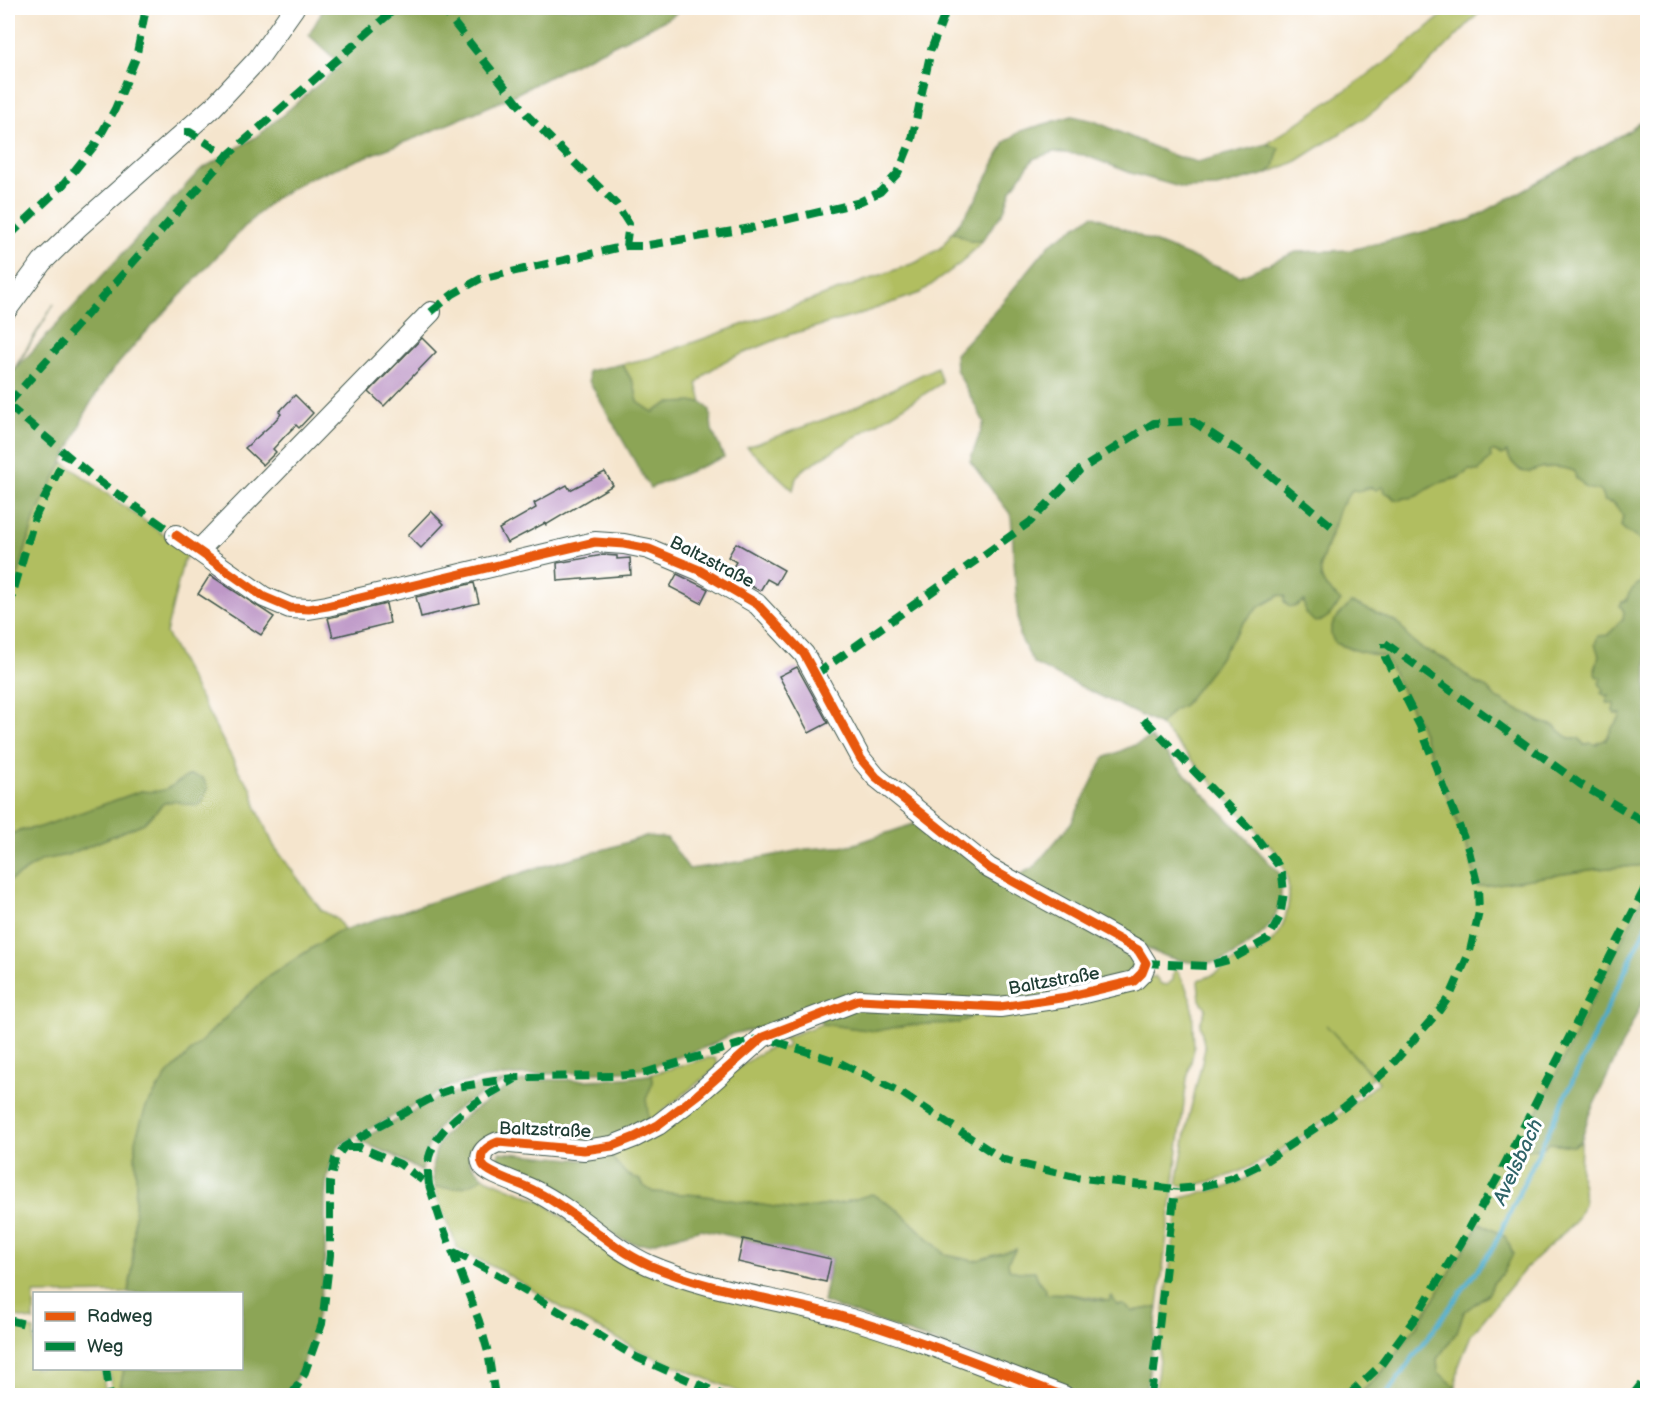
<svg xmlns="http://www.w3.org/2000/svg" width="1655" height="1403" font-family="'Balsamiq Sans',sans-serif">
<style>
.green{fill:#b1be60;stroke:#687e4a;stroke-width:1.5}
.forest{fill:#8ca556;stroke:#567145;stroke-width:1.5}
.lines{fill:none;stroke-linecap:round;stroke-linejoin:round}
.stream{stroke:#4caccb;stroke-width:4.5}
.building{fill:#be98c7}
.minor-casing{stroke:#3f564b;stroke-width:22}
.minor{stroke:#fff;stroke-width:20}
.quiet{stroke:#00873e;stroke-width:8;stroke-dasharray:15 8;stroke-linecap:butt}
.cycleway-casing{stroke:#fff;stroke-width:13}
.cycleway{stroke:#e8590c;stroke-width:9}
.labels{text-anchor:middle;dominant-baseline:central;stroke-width:6;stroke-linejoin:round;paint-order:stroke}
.street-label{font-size:18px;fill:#1f3d34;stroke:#fff}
.water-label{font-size:20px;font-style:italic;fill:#2f6469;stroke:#fff}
</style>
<rect width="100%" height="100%" fill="#fff"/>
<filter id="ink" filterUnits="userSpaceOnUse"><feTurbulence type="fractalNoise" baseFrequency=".0167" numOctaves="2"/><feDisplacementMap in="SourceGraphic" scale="12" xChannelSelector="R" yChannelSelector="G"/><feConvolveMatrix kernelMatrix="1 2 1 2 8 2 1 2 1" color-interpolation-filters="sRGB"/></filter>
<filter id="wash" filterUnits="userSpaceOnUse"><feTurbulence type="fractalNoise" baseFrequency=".008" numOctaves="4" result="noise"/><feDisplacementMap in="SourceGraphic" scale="24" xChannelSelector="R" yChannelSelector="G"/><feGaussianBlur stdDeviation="1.35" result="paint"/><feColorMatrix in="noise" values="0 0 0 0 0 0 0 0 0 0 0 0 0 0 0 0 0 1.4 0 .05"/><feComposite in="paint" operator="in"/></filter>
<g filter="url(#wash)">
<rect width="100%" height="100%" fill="#f5e5cd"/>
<!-- green -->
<path class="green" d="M1451,8H1484L1408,85L1366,117L1297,161L1266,174L1274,167L1278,148L1267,144L1385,63Z
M953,231L970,241H982L961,263L920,293L854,316L788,335L725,361L706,373L697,384L702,402L669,403L654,413L638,402L634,384L622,364L650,358L917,262L942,247Z
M937,367L942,383L802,470L796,478L793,490L747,447L845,412Z
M1492,451L1499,454L1508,452C1509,458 1516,468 1521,471C1528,474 1539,466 1547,467C1555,467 1566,468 1574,471L1579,480L1600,491L1609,503H1613L1623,516L1621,526C1627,533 1636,534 1641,541C1647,551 1640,562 1647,571L1642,577L1643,582C1635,587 1628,591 1627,600L1622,602L1620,606L1624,611L1623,620L1618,623L1609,635L1595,644L1599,655L1595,669L1602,677L1603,694L1609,695L1608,703L1616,704L1613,711L1615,714H1621V719C1611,727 1611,739 1598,744C1593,745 1590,743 1584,745L1579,738H1569L1554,726L1541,722L1497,699L1487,688L1476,683L1445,659L1421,648L1406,636L1404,631L1396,622L1356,604L1335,643L1358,651L1385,657L1420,726L1468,851L1478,887L1596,869L1647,865V889L1569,1051L1550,1143L1573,1146L1581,1141L1580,1175L1583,1187L1584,1204L1574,1223L1525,1269L1471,1335L1458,1368L1456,1387L1438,1372L1437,1359L1457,1332L1464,1312L1489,1293L1493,1283L1504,1272L1480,1223C1443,1283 1410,1348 1358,1395L1155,1396L1165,1301L1180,1198L1227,1187L1243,1180L1332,1120L1379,1082L1326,1025L1373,1077C1334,1119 1260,1171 1204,1183C1196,1185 1185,1188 1177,1184L1189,1116L1205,1049L1200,1024L1206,1008L1200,1000L1198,981L1200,979C1210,978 1219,971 1227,965C1235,959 1248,958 1257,953C1285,938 1295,901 1285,872C1283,865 1279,858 1275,851L1160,725L1173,710L1184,705L1212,669L1243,623L1259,607L1280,595L1286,596L1284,601L1288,605L1294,607L1304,601L1305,605L1320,622L1330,615L1336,596C1308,576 1325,553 1334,528C1339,513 1339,503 1352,490L1382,487L1394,499L1400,500L1408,496L1411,498L1439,483L1458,478L1470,470L1475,471L1491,457L1490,453Z
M63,462L189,553L183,562L166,633L241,775L251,787L257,809L274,846L321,910L337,919L344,929L337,932L266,978L167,1075L146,1107L135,1144L136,1183L132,1272L128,1293L34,1294V1321L8,1315V882L42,860L67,855L144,823L164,803L174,801L186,804L176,783C166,794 155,793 141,791L41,827L18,831L8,836V610L35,517Z
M1174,970H1177L1185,985L1192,1003L1194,1049L1187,1079L1158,1307L1132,1311C1117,1300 1065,1291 1046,1294C1043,1285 1037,1280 1035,1271L1018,1272L1009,1269L1008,1261L1015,1250L974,1261L946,1255L898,1210L872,1194L843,1203L793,1210L699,1195L653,1192L644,1186L640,1180L626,1174L609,1154L765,1050L775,1046L786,1048L788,1042L781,1039L822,1024L876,1031L1142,982L1155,976L1161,984L1167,985L1173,980Z
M707,1058H715L718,1064L715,1069L648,1123L646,1099L653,1082L652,1074Z
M483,1177L541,1201L602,1246L874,1332L1047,1395H746L642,1352L575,1316L505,1273L458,1249L437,1198L434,1187C453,1189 467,1189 483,1177Z
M8,1323L34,1330V1368L102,1369L106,1395H8Z
M109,1369H124L118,1395H112Z"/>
<!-- forest -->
<path class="forest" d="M324,8H684L669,18L562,70L506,99L418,137L307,179L274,199L247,224L138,341L106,378L87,409L70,448L35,517L8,610V379L54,304L14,371L200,170L259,135L341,65L309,35Z
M1072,116L1094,121L1172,155L1197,162L1267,144L1279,148L1274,167L1266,174L1217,187L1183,188L1131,173L1084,155L1053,152L1033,159L1011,190L1004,211L982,241H970L953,231L975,201L1005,142L1021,131Z
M1647,117V865L1596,869L1478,887L1468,850L1420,726L1385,657L1358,651L1335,643C1323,626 1340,615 1351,603L1356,604L1396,622L1401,626L1407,636L1421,648L1445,659L1476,683L1487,688L1497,699L1502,700L1510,707L1526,713L1540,722L1554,726L1569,738H1579L1584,745L1590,743L1597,745L1598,742C1609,741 1607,736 1612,728C1615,722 1619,721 1621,714H1615L1613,710L1615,704L1606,702L1609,695L1606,696L1601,693L1603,689L1599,683L1602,677H1597L1595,674L1599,655L1595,644L1598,636L1609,635L1618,623L1623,620L1624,611L1620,606L1622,602L1627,600C1628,592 1635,585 1642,582L1641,577L1647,571L1640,557L1644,552C1643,536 1630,537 1621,526L1623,516L1614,503L1604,501L1600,491L1586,488L1581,482L1576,479L1574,471C1566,468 1552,465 1545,469L1544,467C1541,468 1531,471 1529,472C1520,473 1509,461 1507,452L1502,455L1492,451L1490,453L1491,457L1479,471L1469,470C1458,480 1452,478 1439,483C1429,486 1423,495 1414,497C1408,499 1406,496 1400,500L1394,499L1391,495L1383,492L1384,488L1382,487L1376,490L1371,487L1368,489L1365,488L1360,491L1352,490L1339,509L1320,565L1321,578L1326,587L1341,601C1334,610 1327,621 1315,622L1305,613L1304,601L1294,607L1288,606L1284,601L1285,596L1280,595L1259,607L1243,623L1212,669L1184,705L1173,710L1160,725L1034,664L1019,635L1011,515L970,461L984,422L956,369L955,354L996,310L1050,244L1093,215L1146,239L1240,276L1296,252L1351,250L1470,220L1629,131Z
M622,364L634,384L638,402L653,412L669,403L702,402L710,410L712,430L724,457L650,488L589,381L588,371Z
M1151,738L1281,875C1284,904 1276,925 1252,942C1241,950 1231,960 1217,962C1172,969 1130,940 1093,919C1068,905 1043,891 1017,876L1034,867L1071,823L1104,758Z
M190,775L203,778L208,788L203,800L198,805L186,804L174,801L164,803L144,823L67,855L42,860L8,882V836L18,831L41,827L141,791C168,794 169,786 190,775Z
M916,823L941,841L1138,961L1132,975L978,1014L959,1023L908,1025L876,1031L822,1024L817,1016L732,1034L709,1046L649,1068L629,1071L520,1075L485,1078L450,1086L339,1145C319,1182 327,1214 325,1254C323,1299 312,1358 286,1395L118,1396L124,1369L242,1368V1294L128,1293L132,1272L136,1183L135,1140L146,1107L167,1075L266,978L337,932L537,868L609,848L646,836L667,838L689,869L738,862L806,849L849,846Z
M1647,889V992L1589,1115L1581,1141L1573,1146L1550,1143C1542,1152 1532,1150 1520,1147Z
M652,1074L653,1082L646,1099L649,1120L608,1142L493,1136L475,1143L470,1150V1163L483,1177C468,1189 453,1189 434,1187C426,1140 452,1125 487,1101C497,1093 511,1083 523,1081C540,1079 557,1080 574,1080C600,1080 626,1079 652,1074Z
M507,1081C461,1106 430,1115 422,1172L393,1155L358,1141L439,1097L478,1085Z
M500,1152L583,1160L609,1154L626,1174L640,1180L644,1186L653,1192L699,1195L793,1210L843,1203L872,1194L898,1210L946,1255L974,1261L1016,1249L1008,1261L1009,1269L1018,1272L1035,1271L1038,1281L1044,1287L1046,1294C1068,1291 1088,1301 1109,1301L1112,1296L1117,1305H1124L1132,1311L1158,1307L1146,1395H1081L823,1302L831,1259L701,1229L649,1244H637L620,1239L540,1182L499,1166L496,1158Z
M1480,1223L1506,1237L1513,1254L1504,1272L1493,1283L1489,1293L1464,1312L1457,1332L1437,1359L1438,1372L1456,1387L1453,1395H1358L1381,1374L1421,1320Z"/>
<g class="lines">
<!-- stream -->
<path class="stream" d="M1385,1396L1493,1248L1648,923"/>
</g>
<g id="blocks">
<!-- building -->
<path class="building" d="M422,338L436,352L384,406L369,392Z
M295,395L313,413L299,428L296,425L285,436L273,449L276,452L263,465L245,448L272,424L281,414L279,412Z
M605,472L613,485L546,525L545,523L507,543L499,529L536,508L534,503L567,485L570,490Z
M431,511L444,524L421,548L408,535Z
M736,543L784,570L776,584L767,579L760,591L729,574L736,562L728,557Z
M603,555L617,556V559L630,558L631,575L558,581L557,563Z
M677,574L708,589L701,603L670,587Z
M210,575L274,617L261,635L198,594Z
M474,583L479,603L421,617L416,597Z
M386,604L390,623L333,637L328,618Z
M797,667L828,723L809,733L779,676Z
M743,1239L831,1259L826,1282L738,1262Z"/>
</g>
</g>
<g filter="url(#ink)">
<use href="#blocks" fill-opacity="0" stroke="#3f564b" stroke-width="1.5"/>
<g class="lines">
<defs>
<path id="minor" d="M8,308L42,262L77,228L213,107L258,59L294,8
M176,535L264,597L290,608L309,609L327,606L595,542L624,544L649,549L699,570L757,604L804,654L861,759L876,777L989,868L1138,950L1146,963L1142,973L1134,981L1067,997L1000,1007L859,1000L763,1037L697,1095L658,1125L635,1137L612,1146L584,1150L498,1142C488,1146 477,1153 483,1165C487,1174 525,1185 535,1191C576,1211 607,1246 649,1265C709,1291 775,1298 837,1315C915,1337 989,1368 1064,1396
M199,550L431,312"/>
</defs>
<!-- minor casing -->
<use href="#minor" class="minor-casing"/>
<!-- minor -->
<use href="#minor" class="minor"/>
<!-- quiet -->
<path class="quiet" d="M8,42L11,8
M184,132H190L227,156L396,8
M8,237L63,185L95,145L115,109L136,58L146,8
M626,246H643L751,228L857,203L880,192L898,173L912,139L931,50L947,8
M431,312L453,294L480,279L626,246L629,224L616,204L528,116L442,8
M8,404L227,156
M8,405L93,477L176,535
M8,610L35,517L66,456
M1385,643L1580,784L1648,824
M815,675L1030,522L1080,470L1154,423L1192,421L1249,458L1334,528
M1144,719L1248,827L1278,865L1282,874L1284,893L1280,917L1268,939L1232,959L1206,966L1146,963
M347,1147H360L400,1164L429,1185L440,1219L479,1321L488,1352L495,1396
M429,1185C428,1176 427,1166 429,1157C440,1119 484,1098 515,1079
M454,1252L496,1274L636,1357L725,1396
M8,1320L34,1326
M106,1368L110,1396
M291,1396L304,1375L322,1324L330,1255V1182L335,1159L344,1147L374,1129L441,1093L458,1087L519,1077L617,1076L644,1073L763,1037L838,1062L902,1093L1004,1160L1075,1177L1175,1189L1201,1187L1232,1178L1261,1164L1314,1129L1347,1105L1388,1069L1439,1011L1451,994L1470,951L1479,912L1478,887L1469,851L1420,726L1385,657V643
M1151,1396L1175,1189
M1348,1396L1380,1366L1418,1314L1460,1245L1498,1177L1648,882
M1632,1396L1648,1375"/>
<defs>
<path id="cycleway" d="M176,535L264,597L290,608L309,609L327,606L595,542L624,544L649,549L699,570L757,604L804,654L861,759L876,777L989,868L1138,950L1146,963L1142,973L1134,981L1067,997L1000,1007L859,1000L763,1037L697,1095L658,1125L635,1137L612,1146L584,1150L498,1142C488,1146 477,1153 483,1165C487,1174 525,1185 535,1191C576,1211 607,1246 649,1265C709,1291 775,1298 837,1315C915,1337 989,1368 1064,1396"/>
</defs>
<!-- cycleway casing -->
<use href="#cycleway" class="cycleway-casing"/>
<!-- cycleway -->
<use href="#cycleway" class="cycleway"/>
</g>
</g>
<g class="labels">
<!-- street labels -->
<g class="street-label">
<text transform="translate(712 562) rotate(27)">Baltzstraße</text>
<text transform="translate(1054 981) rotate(-10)">Baltzstraße</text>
<text transform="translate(545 1130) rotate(2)">Baltzstraße</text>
</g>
<!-- water labels -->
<g class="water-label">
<text transform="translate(1518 1162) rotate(-65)">Avelsbach</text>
</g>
</g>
<!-- margin -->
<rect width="1655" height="1403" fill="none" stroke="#fff" stroke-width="30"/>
<!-- legend -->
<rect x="33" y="1292" width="210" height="78" fill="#ffffff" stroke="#a5b1ae" stroke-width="1.5"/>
<rect x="45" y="1312" width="30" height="9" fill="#e8590c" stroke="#a5b1ae" stroke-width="1.5"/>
<text x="87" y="1322" font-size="18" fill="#1f3d34">Radweg</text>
<rect x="45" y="1342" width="30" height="9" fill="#00873e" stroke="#a5b1ae" stroke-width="1.5"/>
<text x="87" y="1352" font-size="18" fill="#1f3d34">Weg</text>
</svg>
